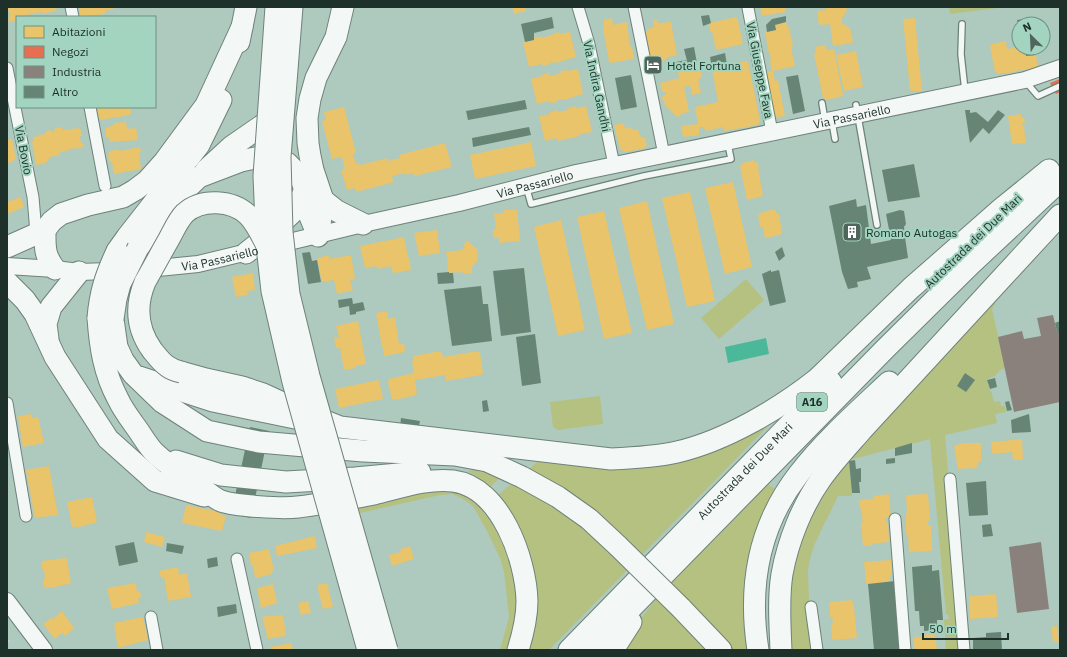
<svg xmlns="http://www.w3.org/2000/svg" width="1067" height="657" font-family="'IBM Plex Sans',sans-serif">
<style>
.green{fill:#b5c180}
.water{fill:#4bb899}
.homes{fill:#e9c46a}
.shops{fill:#e76f51}
.industry{fill:#8a817c}
.building{fill:#678574}
.lines{fill:none;stroke-linecap:round;stroke-linejoin:round}
.lane-casing{stroke:#6e827a;stroke-width:8}
.street-casing{stroke:#6e827a;stroke-width:13}
.secondary-casing{stroke:#6e827a;stroke-width:18}
.highway-casing{stroke:#6e827a;stroke-width:23}
.path{stroke:#c7cfcc;stroke-width:2;stroke-dasharray:3 3;stroke-linecap:butt}
.lane{stroke:#f3f7f5;stroke-width:5.5}
.street{stroke:#f3f7f5;stroke-width:11}
.secondary{stroke:#f3f7f5;stroke-width:16}
.highway{stroke:#f3f7f5;stroke-width:21}
.highway-bridge-casing{stroke:#6e827a;stroke-width:23;stroke-linecap:butt}
.highway-bridge{stroke:#f3f7f5;stroke-width:21}
.labels{text-anchor:middle;dominant-baseline:central;stroke-width:4;stroke-linejoin:round;paint-order:stroke}
.shield{fill:#a3d4c0;stroke:#456156;stroke-width:1}
.shield-label{font-size:11px;font-weight:bold;fill:#1d3029}
.poi-label{font-size:12px;fill:#1d3029;stroke:#a3d4c0;text-anchor:start}
.street-label{font-size:12px;fill:#1d3029;stroke:#a3d4c0}
</style>
<rect width="100%" height="100%" fill="#aec9be"/>
<!-- green -->
<path class="green" d="M949,7H997V8L950,14Z
M746,279L764,300L719,339L701,318Z
M993,302L996,304L992,309L1005,368L1000,370L995,376L987,379L990,391H991L994,402L1000,401L1001,406H1005L1006,412L995,414L997,423L945,435L963,650H946L944,620L949,619L948,614H946L930,439L849,460L852,496H838L828,517L824,524L814,546L810,559L808,570L809,600L813,650H787L788,575L821,489Z
M600,396L603,424L558,430L553,427L550,402Z
M769,421L771,423L549,650H523L527,637L497,496L542,458L585,464Z
M484,469L503,475L489,488L476,476L467,471Z
M440,484L481,498L522,578L512,650H500L509,617L504,572L500,558L487,531L473,506L463,499L452,494L440,495L360,513L359,508L421,488Z
M768,484L777,491L753,650H619L624,640L656,599Z"/>
<!-- water -->
<path class="water" d="M766,338L769,354L728,363L725,347Z"/>
<!-- homes -->
<path class="homes" d="M7,7H55L56,8L57,10L44,14L42,12L17,17V20L10,22L8,20L10,15Z
M79,7H114V9L105,11V14L80,17Z
M512,7H526V11L514,14Z
M760,7H785L786,12L762,16Z
M826,7H846L847,11L842,18V23L850,28L853,41L852,43L833,46L830,24L819,25L817,11L826,10Z
M737,17L743,44L716,50L712,31L710,32L709,23Z
M612,18L613,25L626,22L627,23L630,46L632,47L634,58L633,59L611,63L609,62L603,28L604,26V20Z
M915,18L922,91H912L910,90L903,19Z
M657,19L658,23L671,22L677,55L668,57L664,61L658,62L657,57L651,59L645,31H648V29L654,27L653,21Z
M786,22L788,28H789L793,46L791,47L795,66L773,71L775,81L778,80L785,116L773,118L764,72L772,71L770,62H771L770,53L769,54L765,32L776,30L775,25Z
M559,32V34L570,32L576,57L556,63L555,62L550,63V64L542,66L541,64L529,67L523,42L534,40V38L542,36V38Z
M1006,41L1007,49L1019,47L1025,48L1026,56L1036,55L1038,68L1016,71V72L997,74L996,72H995L990,46L992,45V44Z
M825,45L826,50L834,49L843,96L827,100L823,98L814,54L816,53L815,47Z
M856,51L863,87L844,91L836,55Z
M746,61L748,62L760,120L758,125L724,131L723,127L706,131L703,127H699V135L684,137V136H683L681,126L698,124L695,107L718,102L712,68Z
M697,63V65H699L702,78L698,79L701,93L692,95L690,85L684,87L689,112L683,113L678,117L676,116L664,104L665,103L661,98L666,94V92H662L660,83L679,78L678,70L687,68L686,65Z
M578,69L583,94L564,100V99L557,100L558,102L550,103L549,101L537,104L531,79L542,76L541,75L549,73L550,76L561,73L560,71L567,70V71Z
M576,106V108L586,106L592,132L579,134L580,136L558,141L557,138L545,141L539,116L550,114V112L557,110L558,112L568,110L567,108Z
M97,107H130L131,113L130,115L100,120L99,119Z
M344,107L356,153L353,154L356,164L359,163L360,165L388,158V161L400,158L399,155L445,143L452,167L414,176L413,173L405,175V173L392,176L394,182L356,192L355,188L347,190L341,170L345,169L342,157L332,159L322,121L326,120L324,112Z
M1021,114V118H1024L1025,123H1022L1023,127H1024L1026,143L1012,144L1008,116Z
M126,122L127,129L136,128L138,140L110,142L109,138L106,137L105,128L114,125V123Z
M623,123L626,129L629,127L634,130H638L640,136L645,138L647,145L643,149L625,152L620,149L614,125Z
M62,127L63,130L80,128L82,136H80L81,143L84,145L83,147L74,149V148L69,149L70,150L60,152V155L50,157L46,163L36,165L32,142L34,141L33,137L39,136V134L43,135L48,130L54,132L55,128Z
M12,139L16,158L12,162L7,163V140Z
M531,142L536,166L475,179L470,155Z
M140,147L141,152L139,153L141,169L114,174L112,163L109,161L108,155L110,151L119,149V151Z
M754,160L756,163H758L759,167L758,168L763,196L747,200L740,166L743,163Z
M733,182L752,267L725,274L705,188Z
M690,192L715,301L687,307L662,198Z
M21,197L24,207L7,214V202Z
M647,201L674,324L647,330L619,208Z
M775,209L776,213L779,214L782,233L780,235L765,238L763,227H760L758,215L763,212Z
M504,210H517L520,241L499,243V238H494L493,230L496,228L494,214L503,213Z
M604,211L632,333L604,339L577,217Z
M561,220L585,330L558,336L534,227Z
M437,230L440,253L419,256L414,233Z
M404,237L408,257H409L411,270L394,273H393L391,266L378,269L377,266L365,268L360,246Z
M466,241H468L478,250L477,263L476,262L472,267V273L463,274V272L457,273V272L449,273L448,272L447,260H448V257H447L446,252L462,250L465,247L463,245Z
M329,255V259L351,255L355,279L350,280L353,290L337,294L334,280L322,282L317,258Z
M253,273L255,290L247,291L248,295L236,297L232,277Z
M387,311L388,319L395,317L399,344L404,343L405,352L384,356L383,347H382L376,313Z
M358,321L366,364L356,366V368L344,370L340,348H336L334,338L339,337L336,326Z
M441,351L443,357L478,351L479,353H480L483,373H481V375L446,381L445,375L415,380L417,393L413,396L394,400L392,399L388,383L389,379L414,373L412,361L414,360L413,356Z
M379,380L383,399L339,408L335,389Z
M31,414L32,418L38,417L44,443L23,447L18,416Z
M1022,439L1023,460H1013L1012,452L992,454L991,442Z
M963,443H981V461H979L976,469L971,468L958,469L954,446Z
M49,466L58,515L35,518L26,470Z
M889,494L891,518H885L886,522L888,523L889,541L888,542L872,544L871,546H863L861,522H863L859,500L873,499V496Z
M928,494L930,521H928V525H931L932,551L909,552L908,535L906,534V513H907L906,495Z
M92,497L97,522L76,528V526L72,527L67,502Z
M186,505L220,512V514L226,516L222,531L182,523Z
M146,532L165,537L162,547L144,542Z
M315,536L317,548L277,556L275,546Z
M410,546L414,559L392,566L389,555L401,552L400,549Z
M269,549L274,571L272,572V574L256,578L255,577L253,566H251L249,553Z
M65,558L67,559L71,583L69,584L57,586V587L47,588L44,587L43,580L45,577L44,571L42,569L41,563L42,561Z
M891,560L892,569L891,576H890V582L868,584L866,583L864,562Z
M178,567L179,575L187,573L191,597L168,601L164,577L161,578L159,571Z
M136,583L137,592L140,591L141,597H138L139,603L112,609L107,588Z
M327,583L333,607L323,609L317,585Z
M273,584L277,603L261,608L257,588Z
M996,594L998,617L970,619L969,596Z
M852,600L854,607L857,638L832,640L831,624L833,623L832,617H830L829,604L830,602Z
M308,601L311,613L301,615L298,603Z
M62,611L74,628L65,636L62,633L55,639L43,624L51,618L52,620Z
M275,615V616L283,615L286,634L285,636L268,639L262,617Z
M143,617L148,640L118,648L114,623Z
M1057,626L1059,641H1053L1051,627Z
M935,634L937,650H915L913,638L922,636V635Z
M291,643L293,650H271L270,647Z"/>
<!-- shops -->
<path class="shops" d="M1060,79V92L1056,94L1050,83Z"/>
<!-- industry -->
<path class="industry" d="M1053,315L1057,332H1060V402L1014,412L998,337L1022,331L1024,339L1041,336L1037,318Z
M1041,542L1049,609L1017,613L1009,547Z"/>
<!-- building -->
<path class="building" d="M709,15L711,23L703,26L701,16Z
M786,16V22L775,25L776,30L767,32L766,25L772,19Z
M552,17L554,28L534,33V40L525,42L521,24Z
M1031,18L1032,24H1025L1024,23L1018,24L1017,20Z
M694,47L697,63L688,65L684,49Z
M1025,48H1035L1036,55L1026,56Z
M725,53L727,65L712,68L710,57Z
M686,60L687,68L678,70L676,62Z
M631,75L637,107L621,110L615,78Z
M798,75L805,111L793,114L786,77Z
M525,100L527,109L468,120L466,111Z
M965,110H970V113L976,112L988,122L998,110L1005,115L989,134L983,128L970,143Z
M529,127L531,135L473,147L472,138Z
M914,164L920,197L888,202L882,170Z
M856,199L857,207L866,205L871,244L891,240L886,214L900,210L904,211L906,224L904,227L905,237L908,258L867,267L871,279L857,282L858,287L848,289L842,272L829,206Z
M782,247L785,256L779,261L775,252Z
M310,252L312,261L317,260L321,282L308,284L302,253Z
M524,268L531,332L501,336L493,271Z
M771,270V272L779,270L786,302L770,306L762,274Z
M449,272V273H453L454,283L438,284L437,273Z
M481,286L483,304H488L492,341L452,346L444,290Z
M352,298L353,304L363,302L365,310L356,312V314L350,315L349,306L339,308L338,300Z
M1060,321V332H1057L1055,323Z
M535,334L541,383L522,386L516,337Z
M965,373L975,380L966,392L957,386Z
M995,378L997,387L990,389L987,380Z
M487,400L489,411L483,412L482,401Z
M1009,401L1012,410L1007,411L1005,402Z
M1029,414L1031,432L1012,433L1011,420Z
M401,418L420,421L418,430L400,427Z
M250,427L269,431L251,518L231,514Z
M912,443V453L895,456V448Z
M895,458V463L886,464V459Z
M855,460L856,469L861,468V482H859L860,493H852L849,461Z
M986,481L988,515L969,516L966,483Z
M991,524L993,536L983,537L982,525Z
M134,542L138,562L119,566L115,546Z
M167,543L184,546L182,554L166,551Z
M217,557L218,566L208,568L207,559Z
M932,565V571L939,570L943,620H937V630L924,631V626H920L919,611H915L912,567Z
M895,581L901,650H874L868,584Z
M236,604L237,613L218,617L217,607Z
M1001,632L1002,650H973V638L986,637V633Z"/>
<g class="lines">
<defs>
<path id="lane" d="M962,24L961,54L965,91
M1026,82L1038,96L1060,86
M822,103L825,121
M856,105L877,225
M832,122L835,139
M526,186L531,204L644,176L731,159L728,144"/>
<path id="street" d="M71,7L73,17
M578,7L589,44L614,165
M634,7L664,155
M748,8L772,132
M7,68L33,197L36,233
M90,107L105,186
M7,403L26,516
M950,479L964,650
M895,519L905,650
M237,559L257,650
M811,607L817,650
M151,617L157,650"/>
<g id="secondary">
<path id="s1" d="M7,266L55,269L79,272L138,270L198,264L363,224L459,203L576,173L1025,80L1060,68"/>
<path d="M7,601L44,650"/>
</g>
<g id="highway">
<path d="M239,42L246,7"/>
<path d="M206,170L231,147L280,113"/>
<path d="M323,200L337,211L363,224"/>
<path d="M45,230C45,247 44,255 55,269"/>
<path d="M319,233L323,200L313,170L310,156L308,143L307,118L310,99L316,78L336,37L343,7"/>
<path d="M7,247L45,230L52,221L61,214L88,205L123,197L135,190L147,181L164,162L206,105L242,27"/>
<path d="M138,248L161,216L173,202L199,177L241,161L255,158L270,157L287,163L300,176L305,190L309,214L318,236"/>
<path d="M117,251L127,237L199,145L221,100"/>
<path d="M246,253L269,235L294,211L305,190"/>
<path d="M7,282L25,300L35,314L55,357L108,439L155,481L204,496"/>
<path d="M98,318C100,347 104,373 118,399C123,410 131,420 138,430C143,437 149,448 156,454C166,464 179,471 191,480C199,485 213,498 221,501C236,506 282,509 298,507C323,504 349,499 374,494C399,488 427,478 453,481C501,487 526,560 527,601C527,618 523,634 518,650"/>
<path d="M113,319L117,347L123,360L133,374L162,402L207,431L259,442L363,451L455,455L487,461L522,477L558,497L589,519L618,546"/>
<path d="M48,339L46,324L51,307L79,272"/>
<path d="M181,372L206,379L242,387L263,394L300,411L340,427L611,459C633,458 655,457 677,452C725,441 779,409 817,379L911,288L1001,209L1049,170"/>
<path d="M139,377L213,401L295,418"/>
<path d="M176,461L221,475L286,482L355,478L420,472"/>
<path d="M681,608L721,650"/>
<path id="s2" d="M569,650L831,382"/>
<path d="M590,650L885,349L971,264L1060,181"/>
<path d="M613,650L631,622"/>
<path d="M758,650C748,586 758,527 798,475C824,441 858,411 889,382"/>
<path d="M781,650C780,625 778,598 782,574C788,541 802,506 821,479C833,462 848,446 862,430L1060,215"/>
</g>
</defs>
<!-- lane casing -->
<use href="#lane" class="lane-casing"/>
<!-- street casing -->
<use href="#street" class="street-casing"/>
<!-- secondary casing -->
<use href="#secondary" class="secondary-casing"/>
<!-- highway casing -->
<use href="#highway" class="highway-casing"/>
<!-- path -->
<path class="path" d="M7,642L11,640"/>
<!-- lane -->
<use href="#lane" class="lane"/>
<!-- street -->
<use href="#street" class="street"/>
<!-- secondary -->
<use href="#secondary" class="secondary"/>
<!-- highway -->
<use href="#highway" class="highway"/>
<defs>
<path id="highway-bridge" d="M276,7L264,176L267,246L272,291L293,382L368,650
M292,7L280,157L282,232L289,294L309,376L387,650
M98,318C100,292 106,275 117,251
M113,319L116,299L120,284L138,248
M181,372C176,371 171,369 167,366C161,362 156,355 152,350C137,329 135,306 145,282C153,268 161,253 169,239C174,230 178,220 185,213C202,198 232,200 248,215C256,223 261,234 266,244
M618,546L681,608"/>
</defs>
<!-- highway-bridge casing -->
<use href="#highway-bridge" class="highway-bridge-casing"/>
<!-- highway-bridge -->
<use href="#highway-bridge" class="highway-bridge"/>
</g>
<!-- icons -->
<defs>
<symbol id="hotel-square" viewBox="-11 -11 22 22"><rect x="-9" y="-9" width="18" height="18" rx="4" fill="#50665d" stroke="#a3d4c0"/><path d="M-6-4.5h1.5V1H6V5H4.5V3h-9V5H-6ZM-4 0a1.8 1.8 0 1 1 3.6 0ZM.5 0V-2.5h3Q6-2.5 6 0Z" fill="#fff"/></symbol>
<symbol id="building-square" viewBox="-11 -11 22 22"><rect x="-9" y="-9" width="18" height="18" rx="4" fill="#50665d" stroke="#a3d4c0"/><path d="M-4-6H4V6H1V3H-1V6H-4ZM-2.5-4.3h1.7v1.8h-1.7ZM.8-4.3h1.7v1.8H.8ZM-2.5-1h1.7V.8h-1.7ZM.8-1h1.7V.8H.8Z" fill="#fff"/></symbol>
</defs>
<g fill-rule="evenodd">
<use href="#hotel-square" x="642" y="54" width="22" height="22"/>
<use href="#building-square" x="841" y="221" width="22" height="22"/>
</g>
<g class="labels">
<!-- shield labels -->
<rect class="shield" x="797" y="393" width="30" height="18" rx="3"/>
<g class="shield-label">
<text x="812" y="402">A16</text>
</g>
<!-- poi labels -->
<g class="poi-label">
<text x="667" y="65">Hotel Fortuna</text>
<text x="866" y="232">Romano Autogas</text>
</g>
<!-- street labels -->
<g class="street-label">
<text transform="translate(760 70) rotate(79)">Via Giuseppe Fava</text>
<text transform="translate(597 86) rotate(78)">Via Indira Gandhi</text>
<text stroke="none"><textPath href="#s1" startOffset="862">Via Passariello</textPath></text>
<text transform="translate(24 150) rotate(79)">Via Bovio</text>
<text stroke="none"><textPath href="#s1" startOffset="538">Via Passariello</textPath></text>
<text transform="translate(973 241) rotate(-44)">Autostrada dei Due Mari</text>
<text stroke="none"><textPath href="#s1" startOffset="214">Via Passariello</textPath></text>
<text stroke="none"><textPath href="#s2" startOffset="251">Autostrada dei Due Mari</textPath></text>
</g>
</g>
<!-- border -->
<rect width="1067" height="657" fill="none" stroke="#1d3029" stroke-width="16"/>
<!-- legend -->
<rect x="16" y="16" width="140" height="92" fill="#a3d4c0" stroke="#6d9284"/>
<rect x="24" y="26" width="20" height="12" fill="#e9c46a" stroke="#6d9284"/>
<text x="52" y="36" font-size="12" fill="#1d3029">Abitazioni</text>
<rect x="24" y="46" width="20" height="12" fill="#e76f51" stroke="#6d9284"/>
<text x="52" y="56" font-size="12" fill="#1d3029">Negozi</text>
<rect x="24" y="66" width="20" height="12" fill="#8a817c" stroke="#6d9284"/>
<text x="52" y="76" font-size="12" fill="#1d3029">Industria</text>
<rect x="24" y="86" width="20" height="12" fill="#678574" stroke="#6d9284"/>
<text x="52" y="96" font-size="12" fill="#1d3029">Altro</text>
<!-- north arrow -->
<g transform="translate(1031 36) rotate(336)"><circle r="19" fill="#a3d4c0" stroke="#6d9284"/>
<path d="M0-3L7 15L0 10L-7 15Z" fill="#50665d"/>
<text y="-6" font-size="11" font-weight="bold" text-anchor="middle" fill="#1d3029">N</text>
</g>
<!-- scale -->
<path d="M923 633v6h85v-6" fill="none" stroke="#1d3029" stroke-width="2"/>
<text x="929" y="633" font-size="12" fill="#1d3029" stroke="#a3d4c0" stroke-width="3" paint-order="stroke">50 m</text>
</svg>
